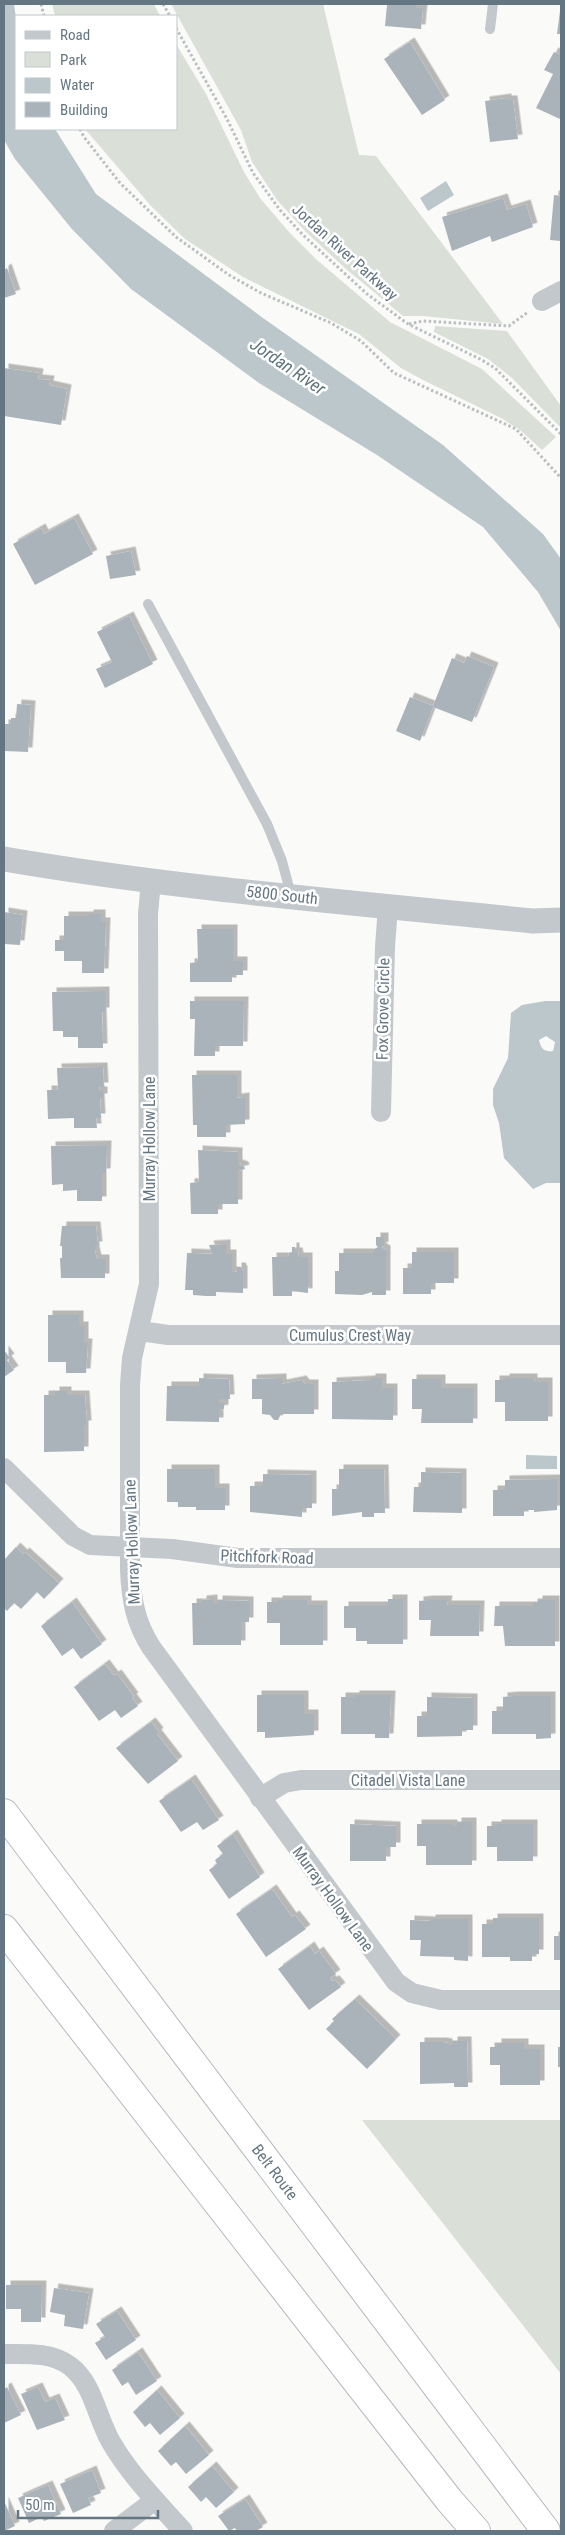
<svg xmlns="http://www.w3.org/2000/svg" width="565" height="2535" font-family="'Roboto Condensed',sans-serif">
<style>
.green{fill:#dadfd7}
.water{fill:#bbc7cb;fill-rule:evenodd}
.building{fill:#aab3b9;filter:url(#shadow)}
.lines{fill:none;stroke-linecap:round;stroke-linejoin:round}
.motorway-casing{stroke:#b4b9bd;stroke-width:30}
.path{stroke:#bbbfc2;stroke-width:3;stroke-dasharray:2.5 2.5;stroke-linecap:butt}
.service{stroke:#c3c8cc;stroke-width:10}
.minor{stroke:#c3c8cc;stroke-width:20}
.tertiary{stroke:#c3c8cc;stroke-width:25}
.motorway{stroke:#fff;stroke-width:28}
.labels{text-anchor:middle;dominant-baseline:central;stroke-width:5;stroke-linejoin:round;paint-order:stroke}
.street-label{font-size:16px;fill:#657683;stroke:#fff}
.water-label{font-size:18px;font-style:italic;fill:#60757c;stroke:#fff}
</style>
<defs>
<filter id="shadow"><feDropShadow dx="4.5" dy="-4.5" stdDeviation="0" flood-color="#0004"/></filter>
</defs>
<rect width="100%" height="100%" fill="#fafaf8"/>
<!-- green -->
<path class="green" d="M52,4H154L160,16H55Z
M171,4H323L359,155L376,156L503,324L423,316H403L346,269L306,232L277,200L252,162L241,130Z
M176,44L206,94L244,172L260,198L289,232L317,260L390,322L482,369L556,437L542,450L520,430L501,418L423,380L401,368L359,334L243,277L185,239L151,206L85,129H176Z
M435,326L507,331L561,406V428L512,378L488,359L434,332Z
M362,2120H561V2374Z"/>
<!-- water -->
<path class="water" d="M4,4H14L16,18V129H55L96,194L263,318L443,445L543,534L561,559V631L538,592L483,527L377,455L259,383L131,289L71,228L15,159L4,140Z
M446,181L454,195L428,211L420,198Z
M545,1001H561V1183H546L533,1189L504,1158L499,1123L493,1105V1089L508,1058L511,1013L522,1005ZM546,1036L555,1042L553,1051C544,1052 541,1049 539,1040Z
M526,1455L557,1456V1469H526Z"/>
<!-- building -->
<path class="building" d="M389,4H416V8H423L421,29L385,26L387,5Z
M560,11H561V34H557Z
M410,42L445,100L422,115L384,59Z
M554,52L561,55L560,119L536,108L553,74L544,70Z
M507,98V100H513L518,139L490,142L485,101Z
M554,195L561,196V241L550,240Z
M503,198L507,210L526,204L533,227L492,242L490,236L452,251L442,217Z
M7,268L16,294L4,298V270Z
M4,368L39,373L38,379L50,380L49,385L67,389L61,425L4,416Z
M74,518L93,554L35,585L13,544L41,528L44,534Z
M131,551L136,575L110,579L106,556Z
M129,616L153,664L105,688L96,669L112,662L97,632Z
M467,656L494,667L472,722L433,707L420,741L396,731L410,697L433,706L452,658L464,663Z
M17,704L31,705L28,752L4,751V724H11V718H16Z
M4,912L23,915L20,945L4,944Z
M89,914H101V922H106L104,973H82V961H64V951H55V940H64V916H89Z
M197,929H233V961H243V975H232V982H190V963L198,962Z
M105,991V1012H102L103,1048H78V1037H63V1031H53L52,992Z
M190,1001H244L243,1046H215V1056H194L195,1019H190Z
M103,1067L104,1087H99L100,1091H103V1098H100L101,1118H96L97,1128H74V1118L48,1119L47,1090H58L57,1068Z
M192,1075H237V1098L245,1097V1124L226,1125V1137H197V1125H193Z
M107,1145L106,1173H102V1201H77V1190L63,1191V1184L52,1185L51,1146Z
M198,1150L238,1152V1164L244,1166L245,1169L238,1171V1204H218V1214H191L190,1183L199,1182Z
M62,1226H96L98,1246H95V1251L97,1259H105V1278H61L60,1258H62V1246H60Z
M376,1237H384V1246L381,1247L386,1250V1295H372V1292L362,1295L335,1294V1271H339V1253H373V1250L378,1247L376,1245Z
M226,1244V1254H232V1271L237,1272V1267H241L243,1271V1293L216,1292V1296H206L193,1295V1290H185L187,1253L212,1254L209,1245Z
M292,1247H295V1252H298L299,1257H308V1293L292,1291V1296H273L272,1257H288L289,1253L292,1252Z
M412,1252H454V1283H431V1294H403V1268H412Z
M48,1315H79V1326H84V1343H88L86,1373H66V1362H48Z
M4,1350L10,1358L7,1360L14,1370L4,1377Z
M199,1378L229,1379L230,1399H219V1403H224V1409L219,1410V1422L166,1421L167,1386H199Z
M282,1378V1384L302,1380L305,1384H314V1414H281L278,1420H274L270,1415L262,1414V1399H252V1379Z
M371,1378H382V1388H393V1420L332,1419V1382L371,1380Z
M505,1378H533V1382H548V1421H505V1402H495V1380H505Z
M412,1379H441V1388H473V1423H421L422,1409H412Z
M55,1391H67V1395H85L87,1425H84V1451L44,1452V1395H55Z
M167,1469H215V1488H225V1510H196V1507H178V1502H167Z
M339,1469H384L385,1513H374V1517H362V1512L332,1516V1489H339Z
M421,1472L462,1473V1513L413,1512L414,1487H421Z
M263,1474L312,1475V1508H302V1517L250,1512V1486H263Z
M557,1479V1510L534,1512V1510H524V1516H493V1490H505V1480Z
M16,1547L23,1554L25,1552L59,1583L44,1599L37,1592L21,1609L14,1603L7,1611L4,1608V1560Z
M213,1599V1604H218V1600L249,1601V1622H241V1645H193L192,1603H202V1600Z
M388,1599H403V1644H367V1641H356V1628H344V1606H388Z
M278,1600H307V1605H323V1645H280V1623H267V1602H278Z
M429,1600H448L447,1605H480L479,1636H430L431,1620H419V1601Z
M538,1600H555V1646H505L503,1626H494L495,1606H533V1603H538Z
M72,1602L102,1644L81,1659L73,1648L62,1656L41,1626Z
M105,1664L114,1676L117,1674L134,1697L132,1698L138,1706L121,1718L115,1710L99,1721L74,1687Z
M257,1695H304V1714H314V1735L265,1738V1732H257Z
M355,1695H391L389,1738H375V1734H341V1697H355Z
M514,1696H551V1738L536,1739V1734H492V1711H503V1697Z
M427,1697L473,1698V1730H462V1736L417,1737V1716H427Z
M151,1722L159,1732L157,1734L178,1761L148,1784L116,1748Z
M191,1779L219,1820L203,1830L197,1822L181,1832L159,1801Z
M457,1822H472V1865H426V1846H417V1824H453V1826H457Z
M350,1824L396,1826V1847H386V1861H350Z
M497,1824H533V1861H497V1847H487V1826H497Z
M233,1834L260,1877L229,1899L209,1870L217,1864L215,1860L223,1854L217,1846Z
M272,1889L292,1917L295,1915L306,1929L266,1957L236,1914Z
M493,1918H539V1954H532V1961H510V1957H482V1924H493Z
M431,1919H468V1961L454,1960V1957L420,1956L421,1940H410V1920L431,1921Z
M554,1936H561V1960H554Z
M310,1946L315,1954L319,1951L336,1974L330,1978L332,1981L335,1980L341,1987L309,2010L278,1969Z
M355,1999L396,2039L367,2069L326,2029L334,2021L332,2019Z
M453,2041H467L468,2087H454V2083L420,2084V2042H442L448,2043V2045H453Z
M497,2043H524V2049H540V2085H500V2065H490V2047H497Z
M558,2047H561V2067H558Z
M6,2285H42L41,2322H21V2309H6Z
M54,2288L89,2293L83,2329L64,2326L65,2315L50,2312Z
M117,2311L136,2340L106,2360L95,2343L105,2337L96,2324Z
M138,2352L157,2381L136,2395L128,2382L122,2386L112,2370Z
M7,2387L21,2415L4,2423V2389Z
M38,2387L45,2402L55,2398L65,2420L37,2430L21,2394Z
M157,2390L180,2418L160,2435L150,2423L145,2427L133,2412Z
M185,2426L209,2455L186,2474L176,2462L171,2466L158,2451Z
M212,2466L234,2492L216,2508L206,2497L201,2502L188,2487Z
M92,2470L101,2493L88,2498L91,2505L73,2513L60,2484Z
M48,2485L61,2514L44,2521L42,2517L29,2523L18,2498Z
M245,2499L263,2527L256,2531H237L235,2528L229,2531L218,2516Z
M4,2501L15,2526L4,2531Z"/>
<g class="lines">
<defs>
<path id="motorway" d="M4,1813L546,2531
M4,1929L449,2500L476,2531"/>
</defs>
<!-- motorway casing -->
<use href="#motorway" class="motorway-casing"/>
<!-- path -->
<path class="path" d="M41,4L44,16
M163,4L170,16
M176,28L227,119L253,173L280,210L303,235L367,294L408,324L480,359L495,368L561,434
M80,129L84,137L120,183L176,237L229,275L261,293L331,323L361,341L394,373L516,429L561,478
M409,324L423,321L509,326L528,312"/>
<!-- service -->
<path class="service" d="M490,29L493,4
M148,604L267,824L282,861L291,895"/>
<!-- minor -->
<path class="minor" d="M542,301L561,291
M151,881L148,914L149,1284L132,1358L130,1385V1569C131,1598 135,1622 151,1647L396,1982L412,1993L441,2000H561
M381,1112L385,947L388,906
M140,1331L168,1335H561
M4,1468L73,1536L90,1545L172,1549L238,1558H561
M260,1798L284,1783L301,1780H561
M4,2354C26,2354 51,2352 70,2366C93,2383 97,2418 111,2442C130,2475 158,2503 183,2531
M114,2531L155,2500"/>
<!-- tertiary -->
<path class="tertiary" d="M4,859C179,889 357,903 533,921L561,920"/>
<!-- motorway -->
<use href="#motorway" class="motorway"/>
</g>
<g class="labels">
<!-- street labels -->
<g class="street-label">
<text transform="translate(345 252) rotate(42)">Jordan River Parkway</text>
<text transform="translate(282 895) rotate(6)">5800 South</text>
<text transform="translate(383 1009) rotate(-89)">Fox Grove Circle</text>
<text transform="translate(149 1139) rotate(-90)">Murray Hollow Lane</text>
<text x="350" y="1335">Cumulus Crest Way</text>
<text transform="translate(132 1542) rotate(-92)">Murray Hollow Lane</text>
<text transform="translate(267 1557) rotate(2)">Pitchfork Road</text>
<text x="408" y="1780">Citadel Vista Lane</text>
<text transform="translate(333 1899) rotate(54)">Murray Hollow Lane</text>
<text transform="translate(275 2172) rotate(53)">Belt Route</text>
</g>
<!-- water labels -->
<g class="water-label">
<text transform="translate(288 366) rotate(34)">Jordan River</text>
</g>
</g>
<!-- border -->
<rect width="565" height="2535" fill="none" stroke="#657683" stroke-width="10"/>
<!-- legend -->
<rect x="15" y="15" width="162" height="115" fill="#ffffff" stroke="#c1c8cd"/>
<rect x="25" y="31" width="25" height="8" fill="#c3c8cc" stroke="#c1c8cd"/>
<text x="60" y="40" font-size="15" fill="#657683">Road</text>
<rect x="25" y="52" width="25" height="15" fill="#dadfd7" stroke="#c1c8cd"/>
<text x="60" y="65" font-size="15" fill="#657683">Park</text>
<rect x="25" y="78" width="25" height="15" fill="#bbc7cb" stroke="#c1c8cd"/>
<text x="60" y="90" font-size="15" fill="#657683">Water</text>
<rect x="25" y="102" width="25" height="15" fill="#aab3b9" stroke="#c1c8cd"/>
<text x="60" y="115" font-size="15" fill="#657683">Building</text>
<!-- scale -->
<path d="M18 2510v8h140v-8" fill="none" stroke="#657683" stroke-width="2.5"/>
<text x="25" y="2510" font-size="15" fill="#657683" stroke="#ffffff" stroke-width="4" paint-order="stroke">50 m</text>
</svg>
